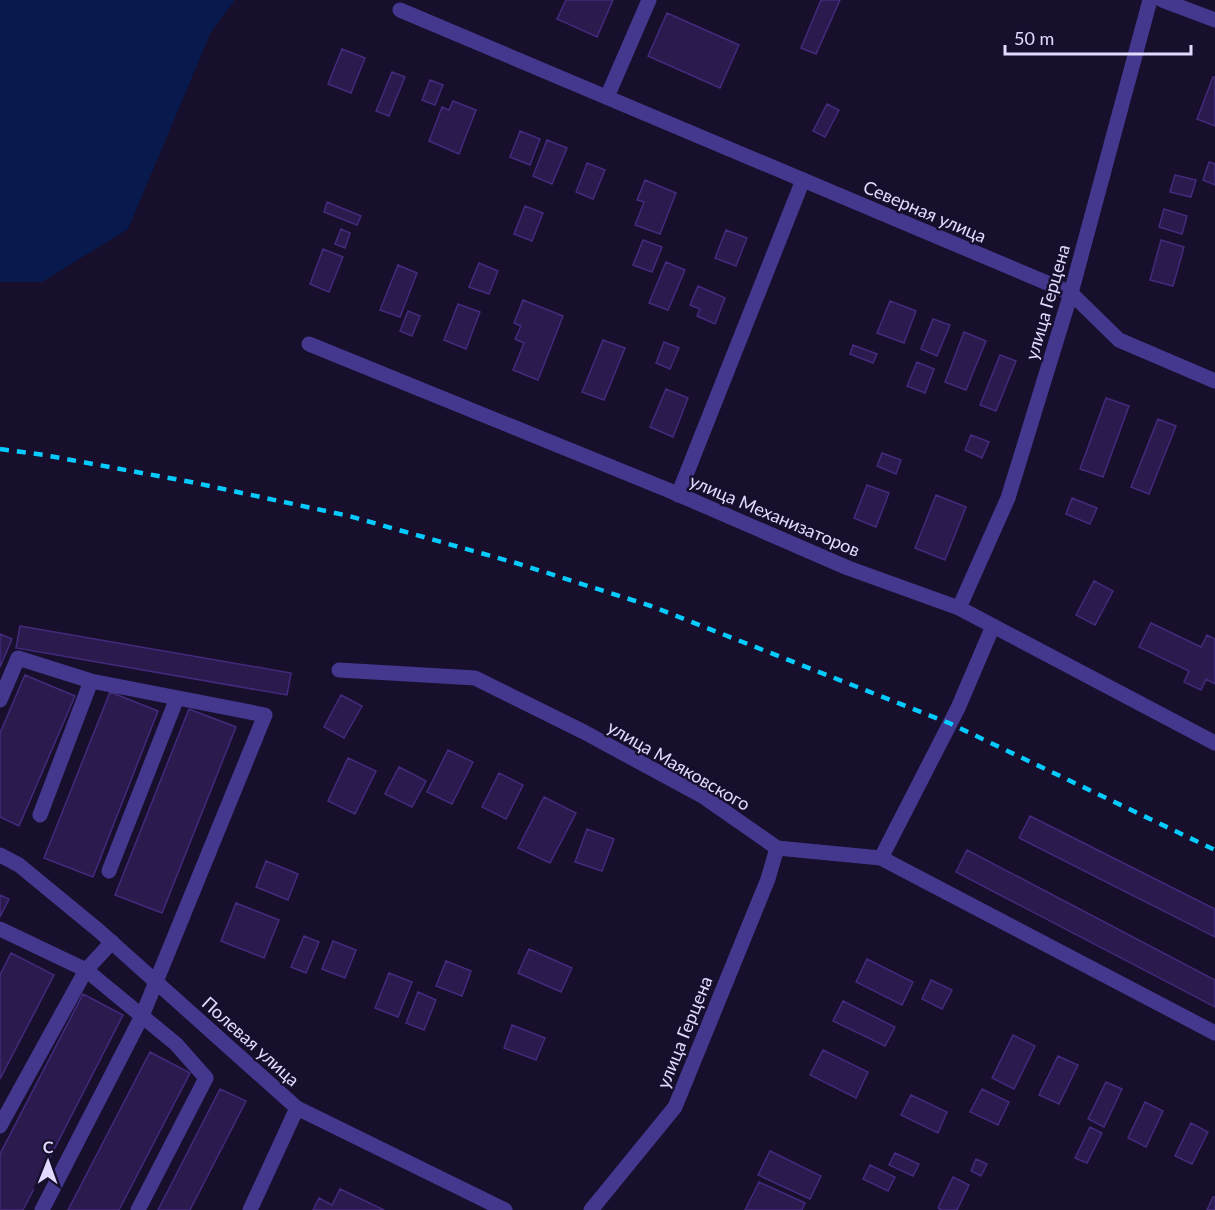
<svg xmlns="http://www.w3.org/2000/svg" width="1215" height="1210" font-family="Lato,sans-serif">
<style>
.water{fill:#07194d}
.building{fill:#2a1a4e;stroke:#432a7c;stroke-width:1.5}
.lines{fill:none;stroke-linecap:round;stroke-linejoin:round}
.service{stroke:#44378e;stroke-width:15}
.minor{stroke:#44378e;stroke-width:15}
.rail{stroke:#06cbff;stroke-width:4.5;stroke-dasharray:9 8;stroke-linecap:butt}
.labels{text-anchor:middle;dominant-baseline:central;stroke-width:5;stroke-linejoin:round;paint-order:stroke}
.street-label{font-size:18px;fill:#e2daff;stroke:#170f2c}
</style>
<rect width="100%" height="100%" fill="#170f2c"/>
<!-- water -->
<path class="water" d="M0,0H235L211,32L128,229L42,282H0Z"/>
<!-- building -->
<path class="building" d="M566,0H613L597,37L557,19Z
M821,0H840L816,54L801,48Z
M667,13L739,45L720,88L648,56Z
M342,49L365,58L351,93L328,84Z
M392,72L405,77L389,116L376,111Z
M1213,77H1215V126L1197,119Z
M430,80L443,85L435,105L422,100Z
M453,101L476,110L459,154L429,141L442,107L449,110Z
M827,104L839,110L825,137L813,131Z
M520,131L540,139L530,165L510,157Z
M547,140L567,148L552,184L533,176Z
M1209,162L1215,164V185L1203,180Z
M587,163L605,170L593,199L576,192Z
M1175,175L1196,180L1191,197L1170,192Z
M645,180L676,193L660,234L635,225L644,202L637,200Z
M327,202L361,216L357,225L324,212Z
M525,206L543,213L532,241L514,234Z
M1164,209L1187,216L1182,234L1159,227Z
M341,229L350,233L345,248L335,244Z
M726,230L747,238L736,266L715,258Z
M643,240L662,247L652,272L633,265Z
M1161,240L1184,247L1173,286L1150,280Z
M323,249L343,257L329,292L310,284Z
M666,262L685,270L668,310L649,303Z
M479,263L498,271L489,294L469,287Z
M398,265L417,273L400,317L380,310Z
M698,286L725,298L715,324L697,316L700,309L690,305Z
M523,300L563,316L538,380L513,370L524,343L515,339L521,326L514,323Z
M890,301L916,311L904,343L877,333Z
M458,304L480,312L466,349L444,340Z
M408,311L420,316L412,336L400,331Z
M933,319L950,325L937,356L921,349Z
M964,332L986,341L966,390L945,382Z
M603,340L625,348L604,400L582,392Z
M664,342L679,348L670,369L656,363Z
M853,345L877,354L873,363L850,354Z
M1000,355L1016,361L996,411L980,405Z
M917,362L934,369L925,393L907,386Z
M666,389L688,398L673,437L650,427Z
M1106,398L1129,406L1103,477L1080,469Z
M1158,419L1176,426L1149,494L1131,487Z
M971,435L989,442L982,458L965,450Z
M882,453L901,460L896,474L877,466Z
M867,485L889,493L876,527L854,518Z
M936,495L966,507L945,560L915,548Z
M1072,498L1097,508L1090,524L1066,514Z
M1094,581L1113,591L1095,625L1076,615Z
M1151,623L1201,647L1207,635L1215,639V684L1206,679L1201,690L1184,682L1189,671L1139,647Z
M20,626L291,673L287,695L16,648Z
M0,634L12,639L0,667Z
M25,675L75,696L19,826L0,817V733Z
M110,692L158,711L93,877L44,858Z
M341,695L362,706L344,738L324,727Z
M189,709L236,727L162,913L115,895Z
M448,750L473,762L452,804L427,792Z
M348,758L376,771L355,814L328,801Z
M399,767L426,781L412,807L385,794Z
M499,773L523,785L506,819L482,807Z
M544,797L576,813L550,863L518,848Z
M1030,816L1215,909V937L1019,838Z
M587,829L614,839L602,871L575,862Z
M967,850L1215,980V1007L956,872Z
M266,861L298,874L288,900L256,887Z
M0,895L9,899L0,917Z
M236,903L279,920L264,958L221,941Z
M304,936L319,942L306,973L291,967Z
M333,941L356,950L345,978L322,969Z
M529,949L572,968L561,992L518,973Z
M11,953L54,975L0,1079V975Z
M867,959L913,982L902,1005L856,982Z
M446,961L471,971L462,996L436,986Z
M389,973L412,982L398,1017L375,1008Z
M931,980L952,990L942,1009L922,999Z
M418,992L436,1000L424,1030L406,1023Z
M83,994L123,1015L23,1210H0V1154Z
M843,1001L895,1027L885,1046L833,1021Z
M512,1025L545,1038L536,1060L504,1048Z
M1013,1035L1035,1046L1014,1089L992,1078Z
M823,1050L868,1072L856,1098L810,1075Z
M150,1052L190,1073L119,1210H68Z
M1058,1056L1078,1065L1059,1104L1039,1095Z
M1106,1082L1122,1089L1104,1127L1088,1119Z
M220,1089L246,1101L190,1210H158Z
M982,1089L1009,1102L998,1125L970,1112Z
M911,1095L947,1112L938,1133L901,1115Z
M1145,1102L1163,1111L1146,1147L1128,1138Z
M1191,1123L1208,1132L1192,1164L1175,1156Z
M1090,1127L1102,1133L1087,1163L1075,1158Z
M770,1151L821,1176L810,1199L758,1175Z
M895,1153L919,1164L913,1176L889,1165Z
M976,1159L987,1164L981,1176L971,1171Z
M870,1165L895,1177L888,1191L863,1179Z
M953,1177L969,1185L957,1210H942L938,1208Z
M759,1182L805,1203L802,1210H745Z
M340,1189L384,1210H313L319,1198L332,1205Z
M1213,1197H1215V1210H1207Z"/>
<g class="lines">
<!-- service -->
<path class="service" d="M607,97L649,0
M678,495L803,180
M0,700L18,658L91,681L265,715L142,1016L42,1210
M40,815L91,681
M881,858L958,708L993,626
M109,871L177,698
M0,929L86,970L176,1044L206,1078L138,1210
M0,1126L86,970L112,942"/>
<!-- minor -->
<path class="minor" d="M1162,0L1215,20
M400,10L1071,293L1119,340L1215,381
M309,344L668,490L848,568L959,608L1215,743
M959,608L1008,498L1071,293L1150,0
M339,670L475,678L584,732L704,797L777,848L881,858L1215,1033
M0,855L19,865L98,930L297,1108L505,1210
M250,1210L297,1108
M591,1210L675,1107L768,879L777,848"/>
<!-- rail -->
<path class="rail" d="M0,449L44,455L191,482L349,516L516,563L651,606L949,723L1215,850"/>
</g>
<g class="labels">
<!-- street labels -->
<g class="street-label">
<text transform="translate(925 211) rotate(23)">Северная улица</text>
<text transform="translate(1047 302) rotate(-74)">улица Герцена</text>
<text transform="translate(775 515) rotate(23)">улица Механизаторов</text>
<text transform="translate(679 765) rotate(30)">улица Маяковского</text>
<text transform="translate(684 1032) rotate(-68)">улица Герцена</text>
<text transform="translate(251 1041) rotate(42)">Полевая улица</text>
</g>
</g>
<!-- north arrow -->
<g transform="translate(48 1162) rotate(1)" stroke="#170f2c" stroke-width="4.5" paint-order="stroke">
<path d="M0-4.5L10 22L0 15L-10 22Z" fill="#e2daff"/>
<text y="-9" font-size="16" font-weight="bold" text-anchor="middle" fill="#e2daff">С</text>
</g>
<!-- scale -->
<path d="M1005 45v9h186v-9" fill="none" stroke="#e2daff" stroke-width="3"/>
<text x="1014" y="45" font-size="18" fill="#e2daff" stroke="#170f2c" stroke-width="4.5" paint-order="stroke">50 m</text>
</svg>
